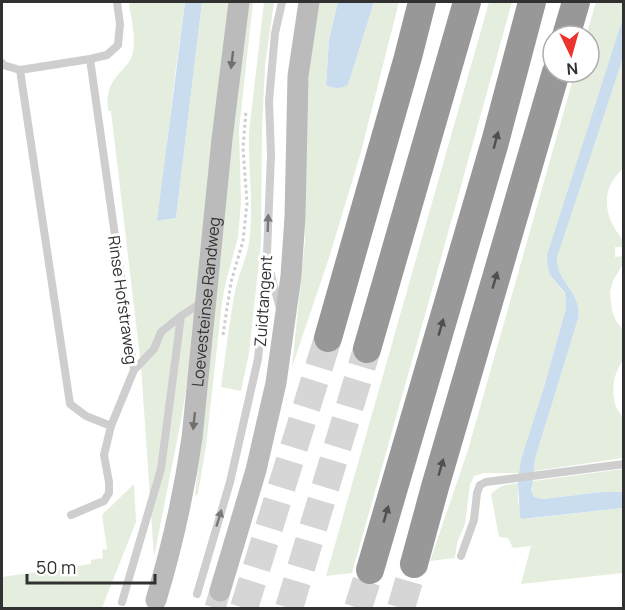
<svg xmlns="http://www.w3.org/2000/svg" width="625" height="610" font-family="Manrope,sans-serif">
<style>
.green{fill:#e5eede}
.water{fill:#caddee}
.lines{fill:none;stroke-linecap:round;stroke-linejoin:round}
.secondary-tunnel{stroke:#d6d6d6;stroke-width:21;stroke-dasharray:21 10;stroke-linecap:butt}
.highway-tunnel{stroke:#d6d6d6;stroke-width:28;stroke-dasharray:28 14;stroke-linecap:butt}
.path{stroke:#cecece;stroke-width:3;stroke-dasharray:3 3;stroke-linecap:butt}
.lane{stroke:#cecece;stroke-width:8}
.secondary{stroke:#bbb;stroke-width:21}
.highway{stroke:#989898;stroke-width:28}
.oneway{fill:#6f6f6f}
.oneway2{fill:#505050}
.oneway3{fill:#787878}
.labels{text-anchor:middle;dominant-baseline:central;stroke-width:6;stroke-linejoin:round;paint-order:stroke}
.street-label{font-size:16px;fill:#313131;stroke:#fff}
</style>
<rect width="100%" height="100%" fill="#fff"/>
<!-- green -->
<path class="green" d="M131,2H185L175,75L158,221L176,218L202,2H233L198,311L182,415L154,557L141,366L111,111H108C107,101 107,92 112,83C118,72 131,65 133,52C136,36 131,19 129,4Z
M247,2H253L239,130L241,201L238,238L226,281L222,302L206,446L198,494L195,496L232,131Z
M264,2H274L265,66L262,129L261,243L249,353L241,391L221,387C226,354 229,320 236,287C239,272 247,258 249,242C254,206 248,168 249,132Z
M317,2H338L329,39L326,85C332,89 342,88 348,85L374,2H399L361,152L329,258L292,367L305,241L307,90Z
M489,2H512L441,258L352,573L326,576Z
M596,2H623V18L550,275L565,294L566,308L544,387L521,459L520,473H484L474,476L470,485L465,524L457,543L455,558L430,561L468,450L575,72H589V36H586Z
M623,58V169C599,189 604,218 623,240V247H615V257L623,256V264L613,281L610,292L612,311L616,321L623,330V361C613,373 611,392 616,407C618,411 622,415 623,419C625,426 623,450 623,458L534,471L535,459L579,316C578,313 579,309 578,306C574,287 556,279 556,257Z
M623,469V492H601L543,499L534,497L531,492L533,481Z
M518,483V502L525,519L623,508V573L521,584L531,546L513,548L508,538L499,537L491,494C500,485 506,485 518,483Z
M134,484L136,522L102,608H2V577L91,564V560L103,558L102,550L107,549L102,515Z"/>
<!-- water -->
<path class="water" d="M185,2H202L176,218L157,221Z
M338,2H374L348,85C342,89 332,89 326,85L329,39Z
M623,18V58L557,257C556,279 574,287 578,306C579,309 578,313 579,316L535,459L533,481L531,491L534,497L543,499L601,492H623V508L522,519L520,517L518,483L521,459L544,387L566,308L565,293L550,275L548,268L547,255Z"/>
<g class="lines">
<!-- secondary-tunnel -->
<path class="secondary-tunnel" d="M215,608L220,591"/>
<!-- highway-tunnel -->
<path class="highway-tunnel" d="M244,608L328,338
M289,608L367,349
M358,608L370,570
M401,608L414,564"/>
<!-- path -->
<path class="path" d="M223,335L231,282L243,241L247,203L243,148L246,111"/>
<!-- lane -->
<path class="lane" d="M2,63L3,65L20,70L70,404L86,416L111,426
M20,70L90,59
M269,267L279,305
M134,370L154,349L161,332L181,316L201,303
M71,515L104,501L109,493V482L104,455L111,426L134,370L90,59L107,55L118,45L120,24L117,2
M461,556L474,520L477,493L480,485L486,482L624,464
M197,594L230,482L258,359L266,278L271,155L269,101L275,33L282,2
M122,602L161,469L181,316"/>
<!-- secondary -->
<g class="secondary">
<path d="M220,591L256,470L276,383L291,276L295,217L298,76L309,2"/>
<path id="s1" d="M156,600C172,547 184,493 192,438L222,139L239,2"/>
</g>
<!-- highway -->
<path class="highway" d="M566,36L576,2
M328,338L408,57L422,2
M367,349L467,2
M414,564L435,487L556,72
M370,570L495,142L532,2"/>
</g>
<!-- one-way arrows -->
<defs><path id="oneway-solid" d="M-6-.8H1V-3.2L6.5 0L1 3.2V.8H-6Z" transform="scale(1.5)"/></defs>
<g class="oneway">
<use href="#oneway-solid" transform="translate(232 60) rotate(97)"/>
<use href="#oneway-solid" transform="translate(194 421) rotate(96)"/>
</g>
<g class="oneway2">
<use href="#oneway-solid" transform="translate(496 140) rotate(-75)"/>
<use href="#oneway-solid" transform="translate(495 280) rotate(-74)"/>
<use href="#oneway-solid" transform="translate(441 327) rotate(-74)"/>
<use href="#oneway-solid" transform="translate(441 467) rotate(-74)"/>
<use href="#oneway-solid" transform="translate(386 514) rotate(-74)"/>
</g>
<g class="oneway3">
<use href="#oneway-solid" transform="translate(268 223) rotate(-88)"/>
<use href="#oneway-solid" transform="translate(219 518) rotate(-73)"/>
</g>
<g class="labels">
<!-- street labels -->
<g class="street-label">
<text transform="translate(123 300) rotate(82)">Rinse Hofstraweg</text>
<text transform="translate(263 301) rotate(-86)">Zuidtangent</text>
<text stroke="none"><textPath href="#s1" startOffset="303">Loevesteinse Randweg</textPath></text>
</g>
</g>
<!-- border -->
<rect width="625" height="610" fill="none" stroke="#313131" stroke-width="6"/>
<!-- north arrow -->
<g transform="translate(571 54) rotate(175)"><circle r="28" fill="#ffffff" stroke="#adadad" stroke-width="1.5"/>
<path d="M0-4.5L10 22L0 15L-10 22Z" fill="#ec332e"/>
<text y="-9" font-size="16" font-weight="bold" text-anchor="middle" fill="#313131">N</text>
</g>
<!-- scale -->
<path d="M27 574v9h128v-9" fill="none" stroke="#313131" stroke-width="3"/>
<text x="36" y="574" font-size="18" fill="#313131" stroke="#ffffff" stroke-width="4.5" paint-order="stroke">50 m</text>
</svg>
